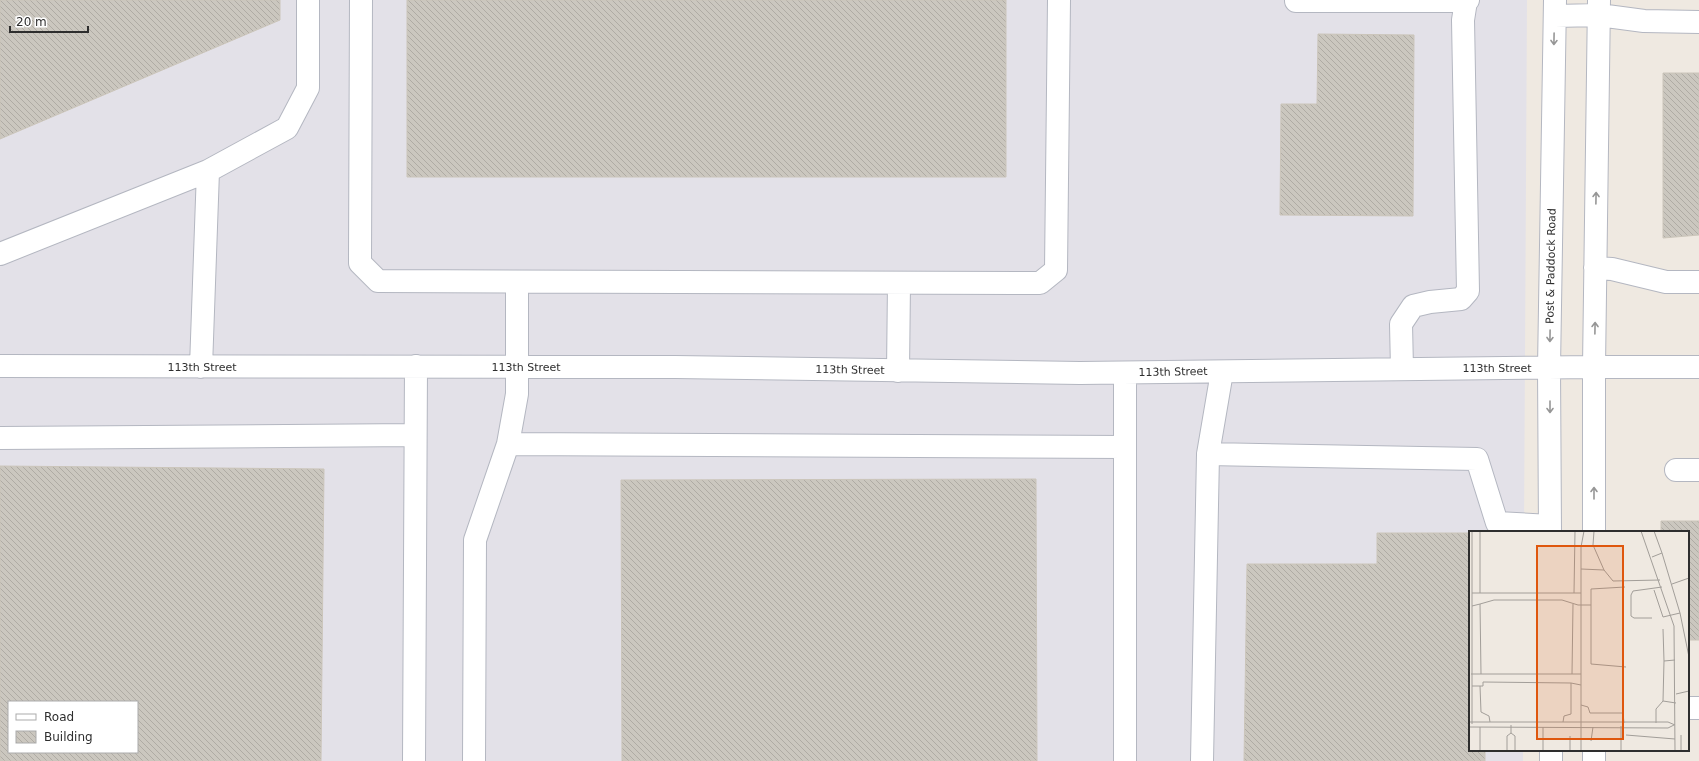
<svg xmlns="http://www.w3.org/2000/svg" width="1699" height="761" font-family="'DejaVu Sans',sans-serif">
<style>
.industrial{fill:#e3e1e8;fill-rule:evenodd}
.building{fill:url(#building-back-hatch);stroke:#cbc5ba;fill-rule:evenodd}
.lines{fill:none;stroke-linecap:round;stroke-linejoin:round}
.minor-casing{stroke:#b4b7c1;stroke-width:24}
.minor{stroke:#fff;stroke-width:22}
.oneway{stroke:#969696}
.labels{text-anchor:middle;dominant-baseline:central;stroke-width:3;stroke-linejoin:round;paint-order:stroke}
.street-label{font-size:11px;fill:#2e2e2e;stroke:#fff}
.inset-road{fill:none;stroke:#a29e99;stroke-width:1}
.view{fill:#df570e;fill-opacity:0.15;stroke:#df570e;stroke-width:2}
.inset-edge{fill:none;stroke:#2e2e2e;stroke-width:2}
</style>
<defs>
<pattern id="building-back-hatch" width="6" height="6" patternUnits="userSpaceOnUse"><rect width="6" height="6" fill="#cbc7bf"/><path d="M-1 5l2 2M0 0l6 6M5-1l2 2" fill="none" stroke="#afaba4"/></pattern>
</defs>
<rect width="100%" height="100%" fill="#efe9e1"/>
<!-- industrial -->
<path class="industrial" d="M0,0H1527L1524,532H1470V750H1523V761H0ZM9,702H137V752H9Z"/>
<!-- building -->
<path class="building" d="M0,0H280V20L0,139Z
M407,0H1006V177H407Z
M1318,34L1414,35L1413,216L1280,215L1281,104H1317Z
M1663,73H1699V235L1663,238Z
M0,466L324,469L321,761H0ZM9,702H137V752H9Z
M1036,479L1037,761H622L621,480Z
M1661,521H1699V640H1688V532H1661Z
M1377,533H1470V750H1485V761H1244L1247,564H1377Z"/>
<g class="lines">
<defs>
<path id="minor" d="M361,0L360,263L378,281L1040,283L1056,270L1059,0
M1296,1H1466
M1555,16L1599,15L1644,21L1699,22
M0,254L208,171
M1595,268L1612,269L1666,282H1699
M0,366L675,367L1080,373L1594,367H1699
M201,367L208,171L287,128L308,88V0
M1402,369L1401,324L1413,306L1430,302L1461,299L1468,291L1463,20L1466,1L1468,0
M898,371L899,283
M1222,372L1208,454L1477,459L1497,523L1550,526
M1125,373V761
M0,438L415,435
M508,444L1125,447
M1676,470H1699
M1550,532L1549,368L1555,0
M1594,532V367L1599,0
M1688,708H1699
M1594,750V761
M414,761L416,366
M474,761L475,540L508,444L517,394V282
M1202,761L1208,454
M1551,761V750"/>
</defs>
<!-- minor casing -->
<use href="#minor" class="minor-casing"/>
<!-- minor -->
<use href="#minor" class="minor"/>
</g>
<!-- one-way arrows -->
<defs><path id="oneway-shaft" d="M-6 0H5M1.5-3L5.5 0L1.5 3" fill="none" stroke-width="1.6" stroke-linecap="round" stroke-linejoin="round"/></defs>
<g class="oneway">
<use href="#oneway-shaft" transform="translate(1554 39) rotate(91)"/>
<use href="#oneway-shaft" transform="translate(1596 198) rotate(-89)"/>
<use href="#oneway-shaft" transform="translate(1595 328) rotate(-89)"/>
<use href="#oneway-shaft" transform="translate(1550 336) rotate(91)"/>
<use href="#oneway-shaft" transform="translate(1550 407) rotate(90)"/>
<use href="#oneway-shaft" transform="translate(1594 493) rotate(-90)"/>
</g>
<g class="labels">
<!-- street labels -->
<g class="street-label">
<text transform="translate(1551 266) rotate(-89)">Post &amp; Paddock Road</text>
<text x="202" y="367">113th Street</text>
<text x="526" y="367">113th Street</text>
<text x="1497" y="368">113th Street</text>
<text transform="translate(850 370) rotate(1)">113th Street</text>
<text transform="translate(1173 372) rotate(-1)">113th Street</text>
</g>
</g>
<!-- overview -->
<g transform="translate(1469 531)">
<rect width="220" height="220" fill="#efe9e1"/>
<path class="inset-road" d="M3,0V193M125,0L124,14L135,39M172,0L205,95L206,220M185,0L193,22M183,26L193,22L211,82M112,38L135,39L144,50L191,49M203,53L220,47M156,56L122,58V133L157,136M185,59L194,86L211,82L220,126M3,62H112M11,62V0M105,62L106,0M11,73L25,69H93L109,74H122M3,75L11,73L12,143M183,87H165L162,85V64L164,60L193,56M194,98L195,130L206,129M195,130L194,170L207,172M2,143H112M103,143L104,73M3,155H14V151L102,152M11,155L12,181L20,185L21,191M154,162V182M207,163L220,160M112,174L119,176L121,182H154L155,192M0,191H199L206,194M94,191L95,185L102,183V152L112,154M187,192V178L194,170M42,194V202L46,205V220M0,196L199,197L205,194M11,196V220M157,204L206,208M212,204V220M101,205V220M122,210L124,196M38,220V205L42,202M74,220V196M112,220V16L115,0M152,220V195"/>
<path class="view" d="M68,15H154V208H68Z"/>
<rect width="220" height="220" class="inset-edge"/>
</g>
<!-- legend -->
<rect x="8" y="701" width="130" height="52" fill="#ffffff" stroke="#ababab"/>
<rect x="16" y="714" width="20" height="6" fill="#ffffff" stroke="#ababab"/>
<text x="44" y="721" font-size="12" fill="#2e2e2e">Road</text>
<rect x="16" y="731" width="20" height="12" fill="url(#building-back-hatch)" stroke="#ababab"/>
<text x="44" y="741" font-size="12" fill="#2e2e2e">Building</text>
<!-- scale -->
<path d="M10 26v6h78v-6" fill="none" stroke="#2e2e2e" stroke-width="2"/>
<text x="16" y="26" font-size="12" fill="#2e2e2e" stroke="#ffffff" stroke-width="3" paint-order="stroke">20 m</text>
</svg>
